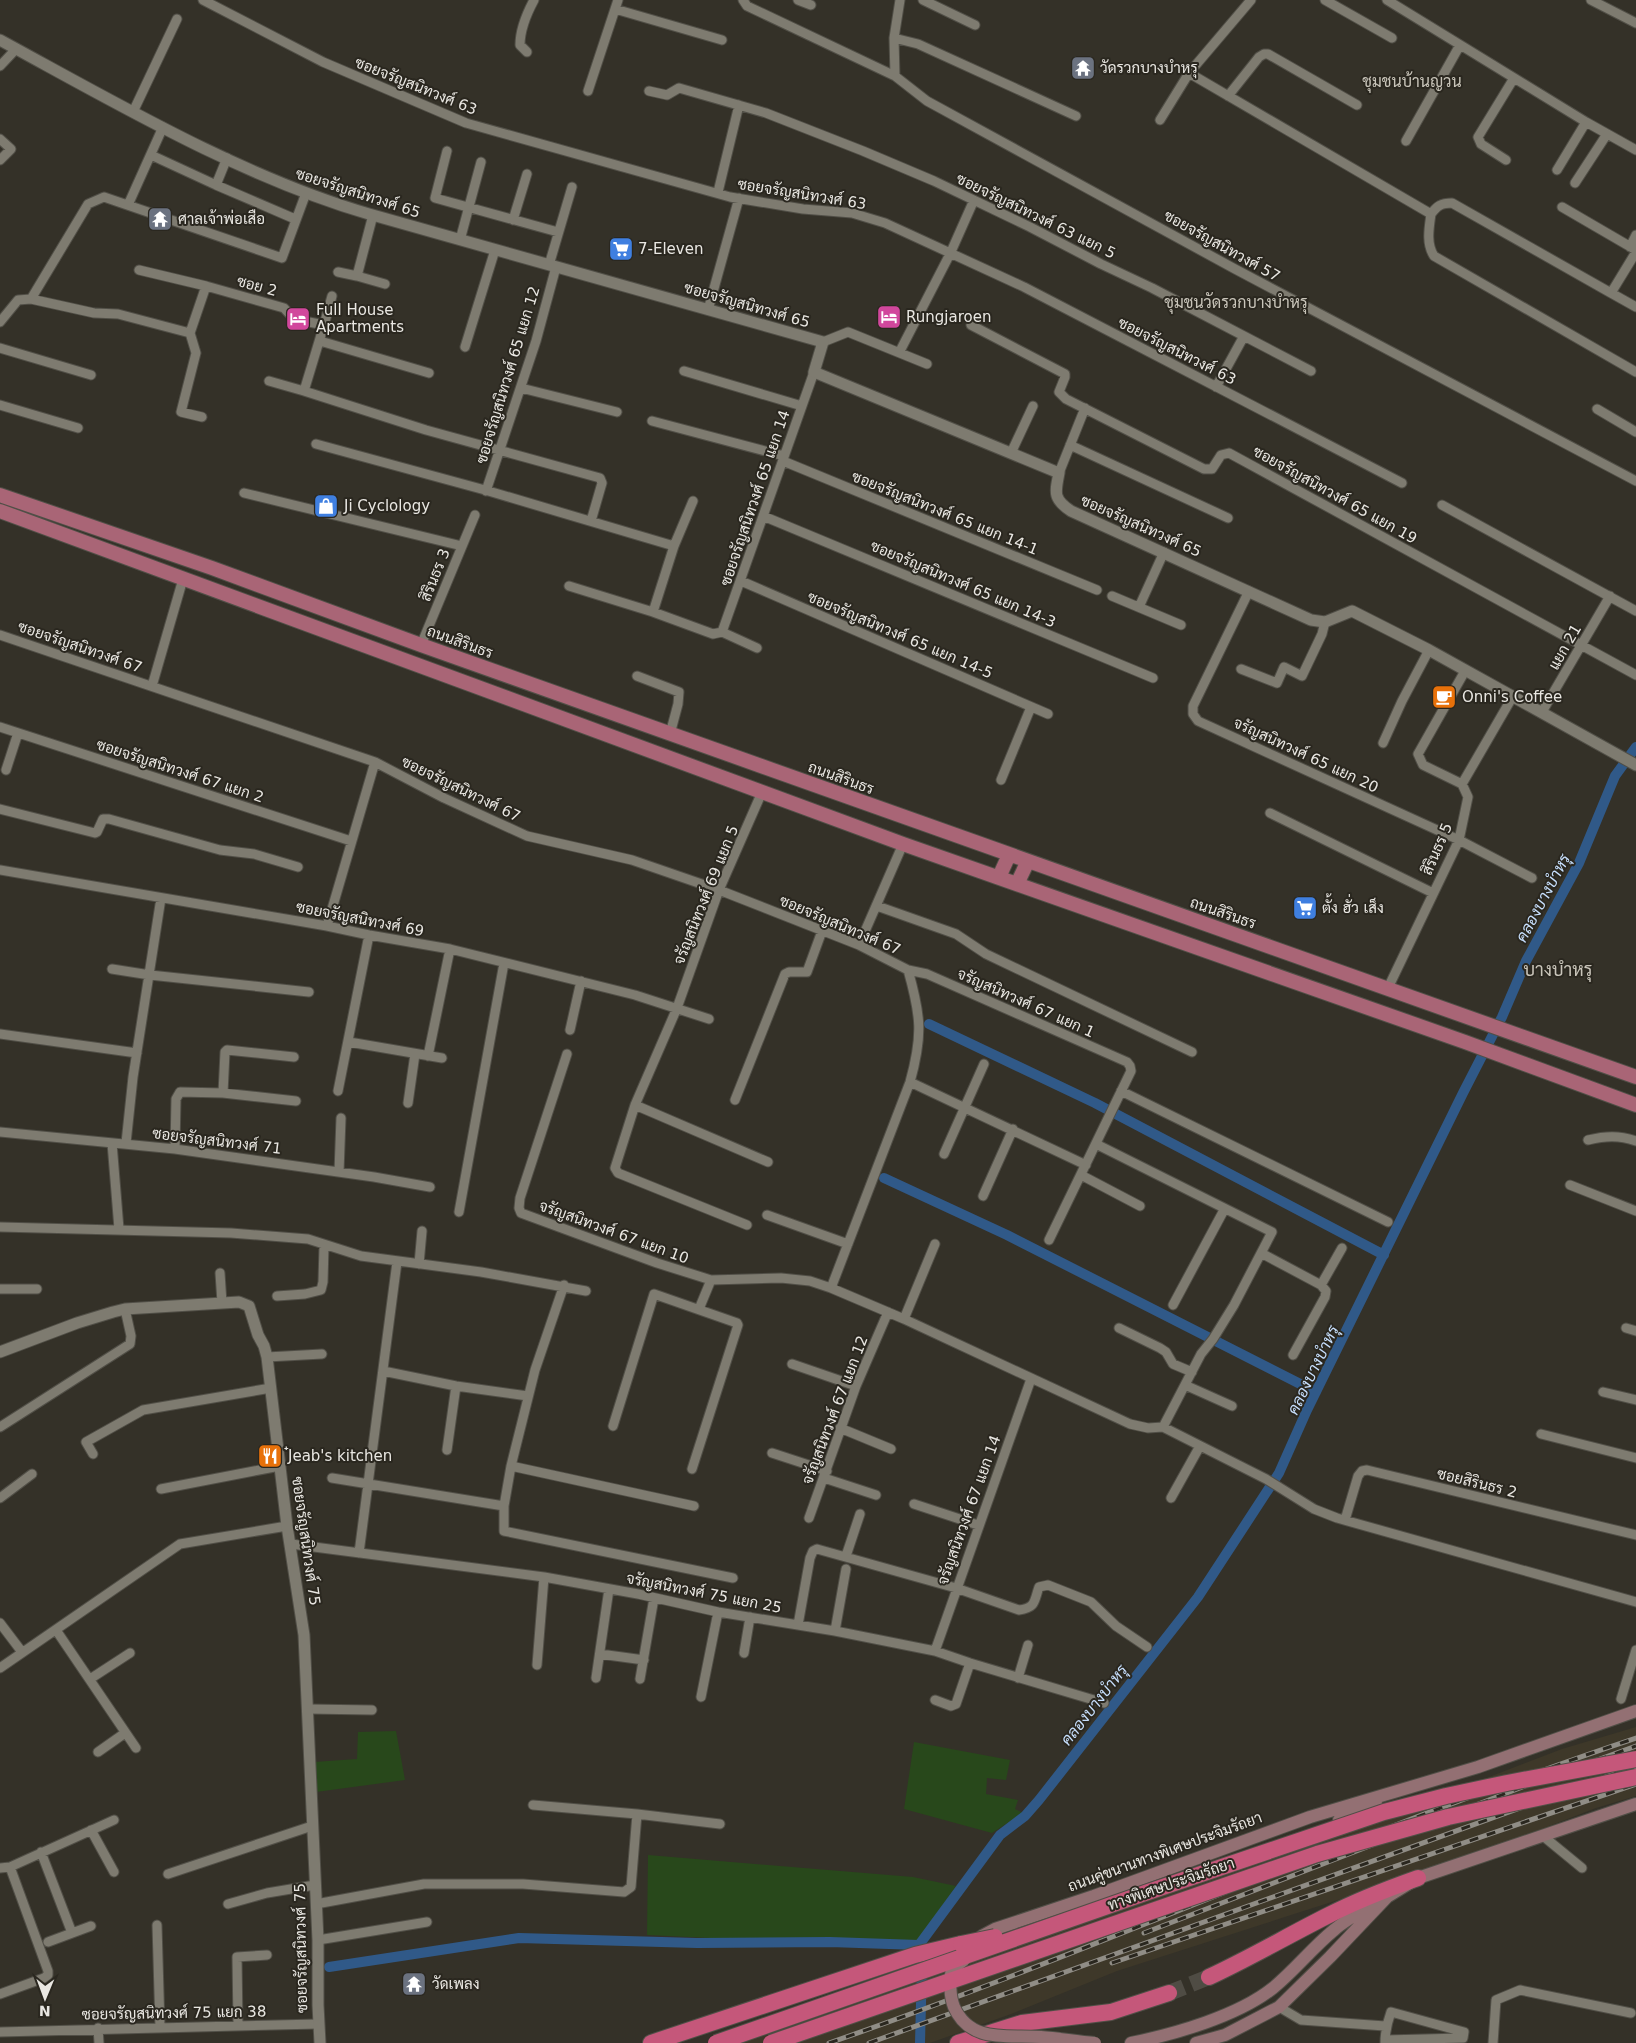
<svg xmlns="http://www.w3.org/2000/svg" width="1636" height="2043" font-family="'DejaVu Sans',Sarabun,sans-serif">
<style>
.built{fill:#3e3829}
.green{fill:#28481b}
.lines{fill:none;stroke-linecap:round;stroke-linejoin:round}
.canal{stroke:#305988;stroke-width:10}
.motorway-tunnel{stroke:#4f4c44;stroke-width:16;stroke-dasharray:16 8;stroke-linecap:butt}
.minor-casing{stroke:#514f47;stroke-width:11}
.tertiary-casing{stroke:#514f47;stroke-width:13}
.secondary-casing{stroke:#514f47;stroke-width:14}
.primary-casing{stroke:#514f47;stroke-width:16}
.motorway-casing{stroke:#514f47;stroke-width:18}
.minor{stroke:#7e7b70;stroke-width:9}
.tertiary{stroke:#7e7b70;stroke-width:11}
.secondary{stroke:#937073;stroke-width:12}
.primary{stroke:#a96576;stroke-width:14}
.motorway{stroke:#c5577a;stroke-width:16}
.rail-casing{stroke:#908d86;stroke-width:5}
.rail{stroke:#2a271f;stroke-width:3;stroke-dasharray:9;stroke-linecap:butt}
.secondary-bridge-casing{stroke:#514f47;stroke-width:14;stroke-linecap:butt}
.motorway-bridge-casing{stroke:#514f47;stroke-width:18;stroke-linecap:butt}
.secondary-bridge{stroke:#937073;stroke-width:12}
.motorway-bridge{stroke:#c5577a;stroke-width:16}
.labels{text-anchor:middle;dominant-baseline:central;stroke-width:4;stroke-linejoin:round;paint-order:stroke}
.poi-label{font-size:15px;fill:#e9e7e2;stroke:#2a271f;text-anchor:start}
.street-label{font-size:15px;fill:#e9e7e2;stroke:#2a271f}
.neighbourhood-label{font-size:16px;fill:#c9c5ba;stroke:#2a271f}
.water-label{font-size:16px;font-style:italic;fill:#c7dffd;stroke:#2a271f}
.quarter-label{font-size:18px;fill:#c9c5ba;stroke:#2a271f}
</style>
<rect width="100%" height="100%" fill="#343128"/>
<!-- built -->
<path class="built" d="M1636,1727V1796L1596,1808L1453,1863L1117,1971L1011,2014L930,2043H738L1020,1944L1304,1848L1562,1749Z"/>
<!-- green -->
<path class="green" d="M396,1731L405,1780L316,1792L314,1762L357,1759L358,1732Z
M914,1742L1010,1760L1006,1780L987,1778L986,1794L1018,1800L1015,1809L1023,1813L992,1833L904,1809Z
M648,1855L913,1877L956,1886L917,1942L852,1939L752,1940L647,1935Z"/>
<g class="lines">
<!-- canal -->
<path class="canal" d="M929,1024L1095,1103L1384,1255
M884,1178L1007,1235L1316,1392
M919,1945L1000,1835L1025,1816L1039,1800L1198,1597L1279,1473L1307,1410L1463,1093L1502,1017L1526,961L1579,863L1615,776L1636,747
M920,1948L922,1964L920,2043
M329,1967L519,1938L697,1943L830,1942L919,1945"/>
<!-- motorway-tunnel -->
<path class="motorway-tunnel" d="M1169,1993L1209,1977"/>
<defs>
<path id="minor" d="M203,0L323,62L466,123L730,197L803,209L852,213L885,223L1024,287L1402,483
M743,0L747,6L895,76
M798,0L811,5
M900,0L894,38L895,76L927,101L1235,269L1636,481
M923,0L975,25
M1251,0L1189,73L1431,214C1429,228 1426,244 1434,256L1636,372
M1325,0L1392,38
M1387,0L1586,122L1636,150
M1591,0L1636,23
M615,9L722,40
M894,38L918,44L1076,116
M527,52L520,45C520,30 527,13 534,0
M0,66L16,49
M588,91L618,0
M649,91L667,95L679,88L766,113L863,151L934,181L1030,227L1101,264L1152,288L1311,371
M1228,96L1259,57L1264,54H1268L1357,105
M133,112L177,19
M1160,120L1189,73
M0,139L11,149L0,160
M1406,141L1460,45
M447,151L435,198L558,232
M151,155L216,185L295,219
M1506,160L1481,144L1478,137L1514,78
M1557,170L1586,122
M1575,183L1607,134
M216,185L227,158
M718,192L739,105
M128,205L163,127
M1562,207L1636,250
M1431,214C1437,206 1441,203 1452,203L1611,293
M513,220L527,174
M460,240L481,162
M1630,247L1636,235
M1636,252L1611,293L1636,307
M549,265L572,187
M139,270L206,286
M338,272L357,276L373,215
M357,276L385,284
M31,299L88,204L104,197L282,258L306,193
M708,310L739,198
M0,322L18,300L31,299L94,313L118,314L190,333L206,286L284,308L294,319L324,325L304,391L426,430L600,478L602,483L591,521
M324,325L332,296
M971,325L1065,374V377L1059,392L1066,399L1204,469H1212L1221,455L1229,453L1636,675
M190,333L196,353L181,412L202,417
M320,341L429,373
M823,342L848,332L927,364
M465,347L495,250
M0,348L91,375
M900,351L950,254L974,200
M684,371L802,406
M269,381L304,391
M1216,387L1244,336
M521,388L617,412
M0,405L78,428
M1597,409L1636,432
M652,421L784,456
M316,444L485,490L674,546
M1070,445L1228,518
M1011,453L1033,406
M783,461L1097,590
M1059,473L1085,408
M486,491L536,341L556,267
M244,493L462,546
M1442,505L1636,611
M763,516L1153,678
M741,581L1048,714
M569,586L653,612L713,634L722,632
M1249,591L1193,706V714L1198,721L1459,840L1532,878
M1112,596L1181,625
M1139,607L1164,552
M653,612L674,546L693,501
M722,632L814,372
M722,632L757,648
M0,635L375,762L444,798L527,836L632,860L719,890L859,945L908,970L927,974L1127,1062L1130,1066L1131,1071L1049,1240
M421,645L475,515
M1241,669L1277,683L1284,667L1302,676L1322,634L1325,622
M637,676L679,692L678,704L670,734
M152,686L183,579
M1542,712L1610,596
M0,727L351,841
M1383,743L1402,701L1429,650
M6,770L18,733
M1001,780L1031,707
M1462,784L1423,765L1418,754L1465,671
M0,809L95,833L97,832L103,819H109L220,850L254,854L298,867
M1270,813L1433,893
M0,870L327,926L369,935L450,949L635,995L709,1019
M877,906L956,934L986,954L1192,1052
M327,926L375,762
M859,945L903,844
M112,969L150,975L309,992
M1388,988L1459,840L1468,797L1462,784L1513,696
M570,1030L581,981
M0,1034L137,1053
M349,1042L442,1058
M567,1054L520,1198L519,1208L521,1213L657,1263L711,1280L781,1278L810,1281L831,1288L904,1319L1130,1424L1148,1428L1163,1427L1266,1479L1314,1509L1337,1518L1636,1602
M428,1056L450,949
M910,1082L1086,1165
M338,1091L369,935
M1121,1091L1388,1222
M223,1093L225,1052L227,1050L294,1057
M735,1100L785,974L789,972H807L822,931
M408,1103L415,1054
M635,1105L768,1162
M0,1132L175,1149L374,1177L430,1187
M1588,1140C1605,1136 1619,1135 1636,1141
M112,1143L119,1229
M126,1143L133,1077L161,898
M1096,1144L1272,1232L1234,1305L1213,1339L1201,1354L1163,1427
M175,1149L176,1099L180,1092L223,1093L296,1101
M944,1154L984,1064
M339,1172L341,1118
M1081,1175L1140,1206
M1570,1185L1636,1211
M983,1196L1013,1129
M459,1212L504,963
M767,1215L848,1244
M747,1225L618,1173L615,1168L635,1105L677,1008L719,890L762,792
M0,1227L231,1233L308,1239L361,1256L481,1272L586,1291
M1261,1253L1321,1285L1326,1291L1325,1297L1293,1355
M419,1264L422,1231
M220,1273L222,1303
M564,1285L535,1370L511,1466L504,1506V1531L733,1578
M1321,1285L1342,1248
M831,1288L910,1082C923,1035 921,1016 908,970
M0,1289H37
M277,1296L305,1294L321,1290L323,1282L324,1246
M1173,1305L1224,1210
M699,1309L711,1280
M904,1319L935,1244
M1119,1328L1160,1348L1166,1352L1173,1364L1192,1372
M1626,1328L1636,1331
M267,1357L322,1354
M792,1364L856,1386
M383,1371L456,1386L528,1396
M1185,1385L1232,1406
M1603,1392L1636,1400
M613,1426L654,1294L737,1323L738,1325L692,1469
M0,1427L130,1344L131,1336L125,1309
M840,1428L891,1449
M1541,1434L1636,1458
M447,1450L456,1386
M772,1453L827,1471
M93,1454L86,1442L143,1410L271,1388
M511,1466L694,1506
M332,1478L504,1506
M824,1478L876,1495
M161,1489L280,1466
M0,1498L32,1474
M1171,1498L1200,1446
M914,1504L978,1525
M809,1518L856,1386L888,1312
M1345,1520L1358,1476L1362,1471L1367,1470L1636,1535
M291,1544L544,1577L638,1594L718,1612L835,1631L935,1651L970,1663L1104,1703
M359,1553L397,1262
M846,1556L860,1514
M0,1623L22,1652
M798,1625L810,1558L813,1551L817,1549L956,1588L1019,1610C1036,1608 1034,1601 1039,1587L1048,1585L1091,1602L1116,1626L1147,1647
M56,1630L136,1748
M835,1631L846,1569
M935,1651L1031,1379
M744,1653L750,1617
M600,1654L644,1660
M537,1665L544,1577
M0,1668L180,1544L287,1526
M596,1678L609,1589
M1018,1678L1028,1645
M90,1679L130,1653
M640,1679L654,1598
M701,1697L718,1612
M1621,1699L1636,1650
M935,1700L951,1706L956,1704L970,1663
M308,1709L372,1710
M98,1752L125,1733
M533,1805L637,1814
M91,1830L114,1872
M1543,1836L1582,1868
M41,1852L72,1933
M0,1868L10,1867L114,1820
M168,1874L312,1826
M228,1904L267,1893L315,1885
M316,1904L424,1884H523L624,1892L631,1887L637,1814L720,1824
M157,1925L160,2027
M318,1940L427,1922
M48,1942L91,1926
M0,1994L44,1978L48,1975V1971L10,1867
M1279,2007L1301,2020L1385,2026
M238,2025L237,1957L267,1955
M98,2028L99,2043
M0,2032L318,2024
M1385,2043C1385,2031 1387,2023 1391,2012L1464,2032L1463,2038L1385,2040
M1493,2043L1496,2000L1520,1990L1631,2013"/>
<path id="tertiary" d="M0,40C116,103 242,177 369,214L823,342L814,372L1059,473C1055,493 1053,499 1071,511L1311,620L1325,622L1352,611L1429,650L1636,765
M0,1352L77,1323L113,1312L125,1309L239,1302L249,1306L258,1335L264,1346L267,1357L287,1526L304,1635L318,1940V2005L320,2043"/>
<path id="secondary" d="M1339,1820L1376,1804
M982,1936L995,1929L1094,1896L1310,1817L1478,1767L1636,1711
M1131,2043C1175,2034 1238,2016 1273,1988C1295,1970 1312,1948 1334,1930C1347,1919 1362,1911 1376,1903
M1196,2043L1225,2035L1279,2007L1330,1957L1387,1897L1418,1878L1636,1804"/>
<path id="primary" d="M0,495L212,568L421,645L1636,1077
M0,511L903,844L1465,1042L1636,1105
M999,877L1009,855
M1017,884L1028,861"/>
<path id="motorway" d="M1209,1977C1250,1958 1289,1935 1329,1915C1358,1900 1387,1889 1418,1878
M651,2043L915,1955L961,1944
M958,2043L1022,2023L1111,2012L1169,1993"/>
</defs>
<!-- minor casing -->
<use href="#minor" class="minor-casing"/>
<!-- tertiary casing -->
<use href="#tertiary" class="tertiary-casing"/>
<!-- secondary casing -->
<use href="#secondary" class="secondary-casing"/>
<!-- primary casing -->
<use href="#primary" class="primary-casing"/>
<!-- motorway casing -->
<use href="#motorway" class="motorway-casing"/>
<!-- minor -->
<use href="#minor" class="minor"/>
<!-- tertiary -->
<use href="#tertiary" class="tertiary"/>
<!-- secondary -->
<use href="#secondary" class="secondary"/>
<!-- primary -->
<use href="#primary" class="primary"/>
<!-- motorway -->
<use href="#motorway" class="motorway"/>
<defs>
<path id="rail" d="M1144,1933L1525,1786L1636,1746
M1112,1963L1636,1784
M829,2043C1101,1949 1363,1829 1636,1738
M869,2043L1636,1766"/>
</defs>
<!-- rail casing -->
<use href="#rail" class="rail-casing"/>
<!-- rail -->
<use href="#rail" class="rail"/>
<defs>
<path id="secondary-bridge" d="M964,1960L952,1969C949,1980 950,1997 954,2007C970,2043 1006,2035 1041,2037C1059,2038 1077,2042 1095,2043"/>
<path id="motorway-bridge" d="M961,1944L995,1937
M716,2043L1148,1892L1384,1812L1446,1796L1507,1783L1636,1759
M771,2043L1317,1854L1448,1817L1636,1777"/>
</defs>
<!-- secondary-bridge casing -->
<use href="#secondary-bridge" class="secondary-bridge-casing"/>
<!-- motorway-bridge casing -->
<use href="#motorway-bridge" class="motorway-bridge-casing"/>
<!-- secondary-bridge -->
<use href="#secondary-bridge" class="secondary-bridge"/>
<!-- motorway-bridge -->
<use href="#motorway-bridge" class="motorway-bridge"/>
</g>
<!-- icons -->
<defs>
<symbol id="temple-square" viewBox="-11 -11 22 22"><rect x="-9" y="-9" width="18" height="18" rx="4" fill="#6b7280" stroke="#2a271f"/><path d="M0-6L5-2H3V0L6.5 2.5H4V6H1.5V3h-3V6H-4V2.5H-6.5L-3 0V-2H-5Z" fill="#fff"/></symbol>
<symbol id="supermarket-square" viewBox="-11 -11 22 22"><rect x="-9" y="-9" width="18" height="18" rx="4" fill="#3f7fe0" stroke="#2a271f"/><path d="M-6-5.5h2.5l.6 2H6L4.5 2H-2.5L-4.4-4H-6ZM-1.5 3.2a1.3 1.3 0 1 0 .1 0ZM3 3.2a1.3 1.3 0 1 0 .1 0Z" fill="#fff"/></symbol>
<symbol id="hotel-square" viewBox="-11 -11 22 22"><rect x="-9" y="-9" width="18" height="18" rx="4" fill="#d1479c" stroke="#2a271f"/><path d="M-6-4.5h1.5V1H6V5H4.5V3h-9V5H-6ZM-4 0a1.8 1.8 0 1 1 3.6 0ZM.5 0V-2.5h3Q6-2.5 6 0Z" fill="#fff"/></symbol>
<symbol id="shop-square" viewBox="-11 -11 22 22"><rect x="-9" y="-9" width="18" height="18" rx="4" fill="#3f7fe0" stroke="#2a271f"/><path d="M-5-2.5h2.3a2.7 3.5 0 0 1 5.4 0H5L5.5 6h-11ZM-1.5-2.5h3a1.5 2.3 0 0 0-3 0Z" fill="#fff"/></symbol>
<symbol id="cafe-square" viewBox="-11 -11 22 22"><rect x="-9" y="-9" width="18" height="18" rx="4" fill="#e8710a" stroke="#2a271f"/><path d="M-5.5-4.5H6V0H3Q3 3.5 0 3.5H-2.5Q-5.5 3.5-5.5 0ZM3-3.2v2h1.7v-2ZM-6 4.5H4V6H-6Z" fill="#fff"/></symbol>
<symbol id="restaurant-square" viewBox="-11 -11 22 22"><rect x="-9" y="-9" width="18" height="18" rx="4" fill="#e8710a" stroke="#2a271f"/><path d="M-5-6h1v4h1v-4h1v4h1v-4h1v5L-1.5 .5V6h-2V.5L-5-1ZM5-6V6H3V1.5H1.5Q1.5-4 5-6Z" fill="#fff"/></symbol>
</defs>
<g fill-rule="evenodd">
<use href="#temple-square" x="1069" y="54" width="28" height="28"/>
<use href="#temple-square" x="146" y="205" width="28" height="28"/>
<use href="#supermarket-square" x="607" y="235" width="28" height="28"/>
<use href="#hotel-square" x="875" y="303" width="28" height="28"/>
<use href="#hotel-square" x="284" y="305" width="28" height="28"/>
<use href="#shop-square" x="312" y="492" width="28" height="28"/>
<use href="#cafe-square" x="1430" y="683" width="28" height="28"/>
<use href="#supermarket-square" x="1291" y="894" width="28" height="28"/>
<use href="#restaurant-square" x="256" y="1442" width="28" height="28"/>
<use href="#temple-square" x="400" y="1970" width="28" height="28"/>
</g>
<g class="labels">
<!-- poi labels -->
<g class="poi-label">
<text x="1100" y="68">วัดรวกบางบำหรุ</text>
<text x="178" y="219">ศาลเจ้าพ่อเสือ</text>
<text x="638" y="249">7-Eleven</text>
<text x="316" y="310">Full House<tspan x="316" dy="17">Apartments</tspan></text>
<text x="906" y="317">Rungjaroen</text>
<text x="344" y="506">Ji Cyclology</text>
<text x="1462" y="697">Onni's Coffee</text>
<text x="1322" y="908">ตั้ง ฮั่ว เส็ง</text>
<text x="288" y="1456">๋Jeab's kitchen</text>
<text x="432" y="1984">วัดเพลง</text>
</g>
<!-- street labels -->
<g class="street-label">
<text transform="translate(416 86) rotate(22)">ซอยจรัญสนิทวงศ์ 63</text>
<text transform="translate(358 193) rotate(18)">ซอยจรัญสนิทวงศ์ 65</text>
<text transform="translate(802 194) rotate(9)">ซอยจรัญสนิทวงศ์ 63</text>
<text transform="translate(1036 216) rotate(26)">ซอยจรัญสนิทวงศ์ 63 แยก 5</text>
<text transform="translate(1222 246) rotate(29)">ซอยจรัญสนิทวงศ์ 57</text>
<text transform="translate(257 286) rotate(15)">ซอย 2</text>
<text transform="translate(747 305) rotate(16)">ซอยจรัญสนิทวงศ์ 65</text>
<text transform="translate(1177 351) rotate(27)">ซอยจรัญสนิทวงศ์ 63</text>
<text transform="translate(508 375) rotate(-73)">ซอยจรัญสนิทวงศ์ 65 แยก 12</text>
<text transform="translate(1335 495) rotate(29)">ซอยจรัญสนิทวงศ์ 65 แยก 19</text>
<text transform="translate(755 498) rotate(-71)">ซอยจรัญสนิทวงศ์ 65 แยก 14</text>
<text transform="translate(945 513) rotate(22)">ซอยจรัญสนิทวงศ์ 65 แยก 14-1</text>
<text transform="translate(1141 526) rotate(24)">ซอยจรัญสนิทวงศ์ 65</text>
<text transform="translate(435 575) rotate(-68)">สิรินธร 3</text>
<text transform="translate(963 584) rotate(23)">ซอยจรัญสนิทวงศ์ 65 แยก 14-3</text>
<text transform="translate(900 635) rotate(23)">ซอยจรัญสนิทวงศ์ 65 แยก 14-5</text>
<text transform="translate(460 642) rotate(20)">ถนนสิรินธร</text>
<text transform="translate(80 647) rotate(19)">ซอยจรัญสนิทวงศ์ 67</text>
<text transform="translate(1565 647) rotate(-60)">แยก 21</text>
<text transform="translate(1306 755) rotate(25)">จรัญสนิทวงศ์ 65 แยก 20</text>
<text transform="translate(180 771) rotate(18)">ซอยจรัญสนิทวงศ์ 67 แยก 2</text>
<text transform="translate(841 778) rotate(20)">ถนนสิรินธร</text>
<text transform="translate(461 789) rotate(26)">ซอยจรัญสนิทวงศ์ 67</text>
<text transform="translate(1437 849) rotate(-67)">สิรินธร 5</text>
<text transform="translate(706 895) rotate(-68)">จรัญสนิทวงศ์ 69 แยก 5</text>
<text transform="translate(1223 913) rotate(19)">ถนนสิรินธร</text>
<text transform="translate(360 919) rotate(11)">ซอยจรัญสนิทวงศ์ 69</text>
<text transform="translate(840 925) rotate(23)">ซอยจรัญสนิทวงศ์ 67</text>
<text transform="translate(1026 1003) rotate(24)">จรัญสนิทวงศ์ 67 แยก 1</text>
<text transform="translate(217 1141) rotate(7)">ซอยจรัญสนิทวงศ์ 71</text>
<text transform="translate(614 1232) rotate(20)">จรัญสนิทวงศ์ 67 แยก 10</text>
<text transform="translate(835 1410) rotate(-69)">จรัญสนิทวงศ์ 67 แยก 12</text>
<text transform="translate(1477 1483) rotate(14)">ซอยสิรินธร 2</text>
<text transform="translate(969 1510) rotate(-70)">จรัญสนิทวงศ์ 67 แยก 14</text>
<text transform="translate(306 1541) rotate(82)">ซอยจรัญสนิทวงศ์ 75</text>
<text transform="translate(704 1593) rotate(11)">จรัญสนิทวงศ์ 75 แยก 25</text>
<text transform="translate(1165 1852) rotate(-20)">ถนนคู่ขนานทางพิเศษประจิมรัถยา</text>
<text transform="translate(1171 1884) rotate(-19)">ทางพิเศษประจิมรัถยา</text>
<text transform="translate(301 1948) rotate(-91)">ซอยจรัญสนิทวงศ์ 75</text>
<text transform="translate(174 2013) rotate(-1)">ซอยจรัญสนิทวงศ์ 75 แยก 38</text>
</g>
<!-- neighbourhood labels -->
<g class="neighbourhood-label">
<text x="1412" y="81">ชุมชนบ้านญวน</text>
<text x="1236" y="302">ชุมชนวัดรวกบางบำหรุ</text>
</g>
<!-- water labels -->
<g class="water-label">
<text transform="translate(1543 898) rotate(-62)">คลองบางบำหรุ</text>
<text transform="translate(1313 1370) rotate(-64)">คลองบางบำหรุ</text>
<text transform="translate(1094 1705) rotate(-52)">คลองบางบำหรุ</text>
</g>
<!-- quarter labels -->
<g class="quarter-label">
<text x="1558" y="969">บางบำหรุ</text>
</g>
</g>
<!-- north arrow -->
<g transform="translate(45 1998) rotate(181)" stroke="#2a271f" stroke-width="4" paint-order="stroke">
<path d="M0-4L9 19L0 12L-9 19Z" fill="#e9e7e2"/>
<text y="-8" font-size="14" font-weight="bold" text-anchor="middle" fill="#e9e7e2">N</text>
</g>
</svg>
